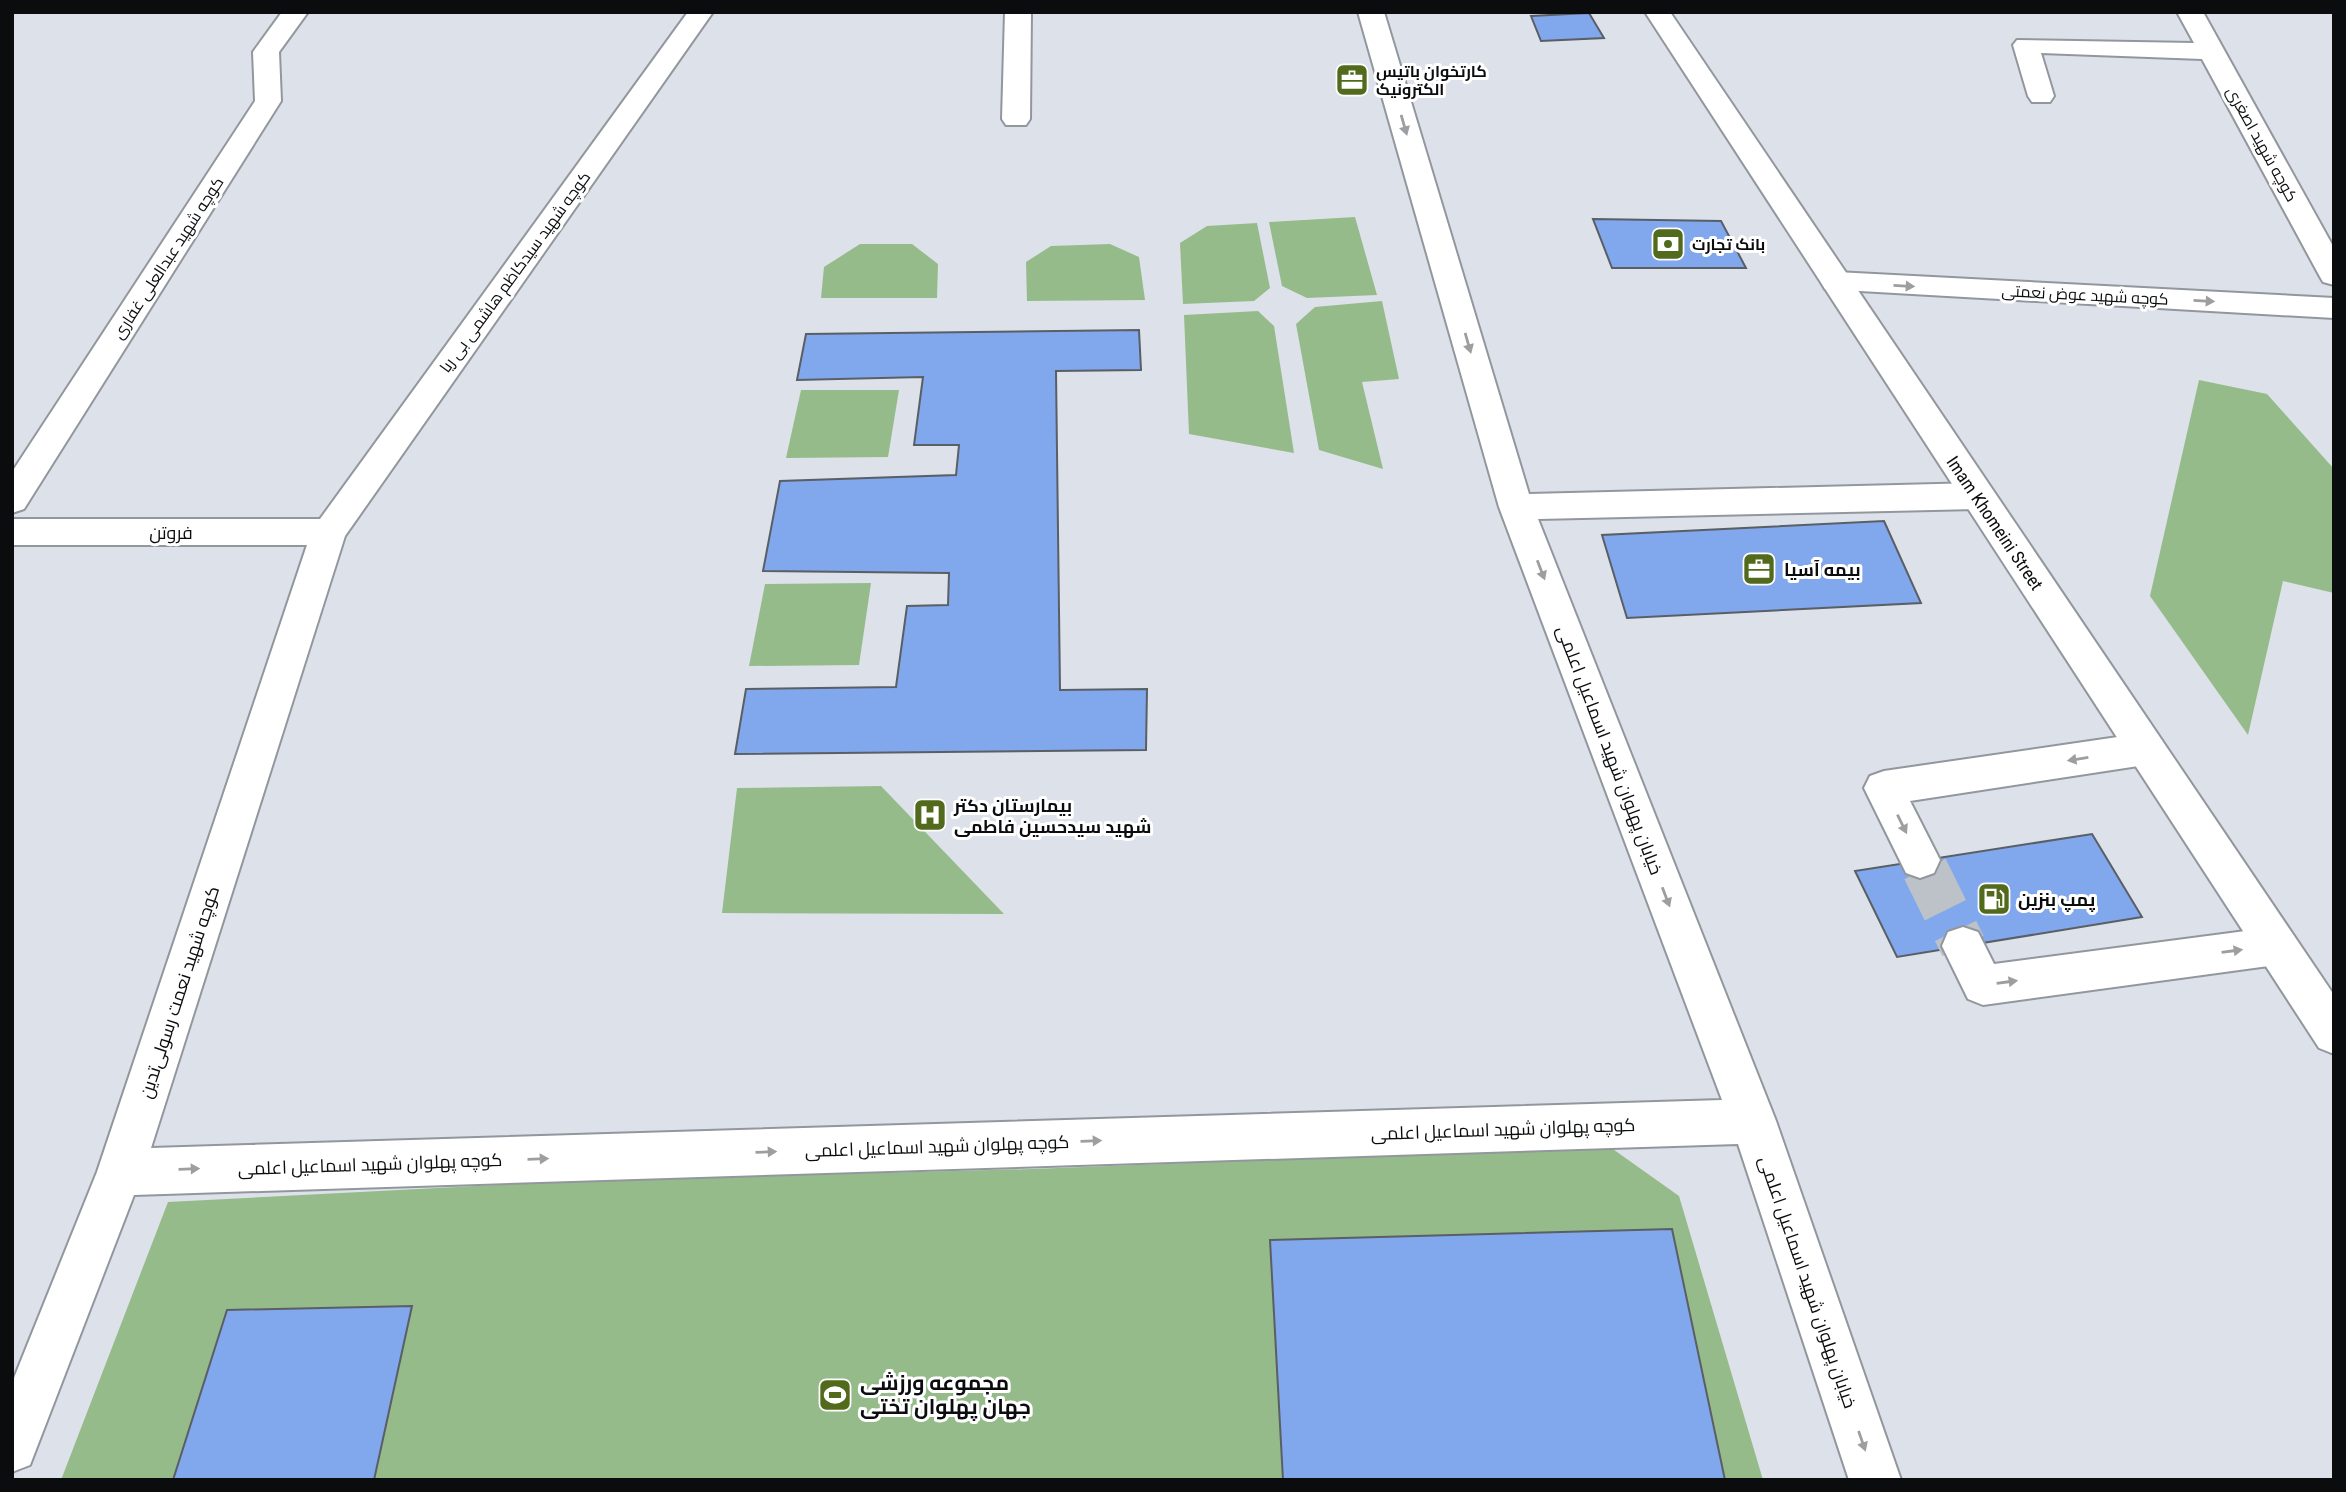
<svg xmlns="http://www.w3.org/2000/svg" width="2346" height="1492" font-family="'Roboto Condensed',Cairo,sans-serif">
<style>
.green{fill:#96bb8a}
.building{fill:#81a7ec;stroke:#5a5e65;stroke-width:2}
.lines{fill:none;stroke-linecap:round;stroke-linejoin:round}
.minor-tunnel-far1{stroke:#bdc1c8;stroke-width:36;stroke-dasharray:36 18;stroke-linecap:butt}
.minor-tunnel{stroke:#bdc1c8;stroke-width:46;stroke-dasharray:46 23;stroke-linecap:butt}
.minor-casing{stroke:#92979e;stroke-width:4}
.major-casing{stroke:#92979e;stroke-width:4}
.minor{fill:#fff;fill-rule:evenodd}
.major{fill:#fff;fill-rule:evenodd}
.oneway{fill:#9d9e9f}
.labels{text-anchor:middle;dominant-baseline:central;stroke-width:6;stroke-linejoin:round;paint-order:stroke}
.far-poi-label{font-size:16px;font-weight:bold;fill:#0a0c0e;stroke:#fff;text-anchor:start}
.far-street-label{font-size:16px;fill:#0a0c0e;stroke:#fff}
.street-label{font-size:18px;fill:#0a0c0e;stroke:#fff}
.poi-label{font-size:18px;font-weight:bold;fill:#0a0c0e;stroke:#fff;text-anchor:start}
.near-poi-label{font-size:21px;font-weight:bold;fill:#0a0c0e;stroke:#fff;text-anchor:start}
</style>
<rect width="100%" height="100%" fill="#dde1e9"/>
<!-- green -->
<path class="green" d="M1355,217L1377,295L1307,298L1282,286L1269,222Z
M1257,223L1270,288L1254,301L1183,304L1180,243L1207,226Z
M860,244H912L938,264L937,298H821L824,267Z
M1110,244L1139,257L1145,300L1027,301L1026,262L1051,246Z
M1382,301L1399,379L1362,382L1383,469L1319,450L1296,324L1315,307Z
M1258,311L1274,326L1294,453L1189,434L1184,315Z
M2199,380L2267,394L2334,469V593L2283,581L2248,735L2150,596Z
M801,390H899L888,457L786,458Z
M871,583L859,665L749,666L765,584Z
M881,786L1004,914L722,913L737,788Z
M1610,1147L1679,1196L1763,1480H1725L1672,1229L1270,1240L1283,1480H374L411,1306L227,1310L173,1480H61L168,1202L571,1181L1032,1169Z"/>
<!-- building -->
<path class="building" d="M1589,13L1604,38L1541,41L1531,16Z
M1593,219L1721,221L1746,268H1612Z
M1139,330L1141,370L1056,371L1060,690L1147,689L1146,750L735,754L746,689L896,687L907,606L948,605L949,573L763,571L780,481L956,475L959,445H914L923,377L797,380L806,334Z
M1884,521L1921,603L1627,618L1602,535Z
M2092,834L2142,917L1897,957L1855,871Z
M1672,1229L1725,1480H1283L1270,1240Z
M412,1306L374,1480H173L227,1310Z"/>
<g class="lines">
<!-- minor-tunnel-far1 -->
<path class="minor-tunnel-far1" d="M1920,860L1926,871"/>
<!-- minor-tunnel -->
<path class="minor-tunnel" d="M1925,869L1963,946"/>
<defs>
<path id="minor" d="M282,12H308L279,52L281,101L24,509L12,513V472L255,101L253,52Z
M688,12H713L345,536L151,1148L1722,1100L1499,507L1358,12H1384L1529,494L1977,483L1989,487L1994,496L1989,505L1977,509L1538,519L1776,1121L1901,1480H1849L1738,1144L134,1195L30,1465L12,1472V1383L97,1172L307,545H12V519H320Z
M1005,12H1031L1030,119L1026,125H1006L1002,119Z
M2177,12H2203L2334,248V285L2323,282L2319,275L2202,59L2041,53L2054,96L2050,102H2032L2028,96L2013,45L2017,40L2194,43Z
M1836,272L2334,298V318L1825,289L1821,282L1825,275Z
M2145,733L2159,738L2164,749L2159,760L2145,765L1910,801L1940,860L1934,873L1920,878L1906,873L1864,788L1870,776L1884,771Z
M1963,927L1978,932L1994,964L2276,927L2291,932L2297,946L2291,960L2276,965L1983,1005L1968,999L1942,946L1948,932Z"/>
<path id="major" d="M1645,12H1670L2334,995V1054L2319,1048Z"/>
</defs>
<!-- minor casing -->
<use href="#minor" class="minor-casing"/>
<!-- major casing -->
<use href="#major" class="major-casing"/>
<!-- minor -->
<use href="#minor" class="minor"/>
<!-- major -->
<use href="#major" class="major"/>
</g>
<!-- one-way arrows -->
<defs><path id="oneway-solid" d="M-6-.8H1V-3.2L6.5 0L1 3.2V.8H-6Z" transform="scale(1.75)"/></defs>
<g class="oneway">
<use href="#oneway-solid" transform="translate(1404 125) rotate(74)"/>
<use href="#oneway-solid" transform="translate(1904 286) rotate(3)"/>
<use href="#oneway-solid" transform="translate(2204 301) rotate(3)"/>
<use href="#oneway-solid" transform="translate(1468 343) rotate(74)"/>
<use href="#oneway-solid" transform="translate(1541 570) rotate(69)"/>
<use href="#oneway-solid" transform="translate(2078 759) rotate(171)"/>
<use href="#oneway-solid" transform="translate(1902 824) rotate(64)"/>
<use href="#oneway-solid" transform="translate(1666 897) rotate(69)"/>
<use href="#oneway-solid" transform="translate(2232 951) rotate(-8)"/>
<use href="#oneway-solid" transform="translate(2007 982) rotate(-8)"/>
<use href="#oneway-solid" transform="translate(1091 1141) rotate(-2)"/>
<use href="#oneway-solid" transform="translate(766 1152) rotate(-2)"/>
<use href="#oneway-solid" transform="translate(538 1159) rotate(-2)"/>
<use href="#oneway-solid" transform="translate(189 1169) rotate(-2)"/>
<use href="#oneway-solid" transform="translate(1862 1441) rotate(71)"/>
</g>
<!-- icons -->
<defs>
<symbol id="office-square" viewBox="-11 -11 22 22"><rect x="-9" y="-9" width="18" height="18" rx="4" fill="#526a1b" stroke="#fff"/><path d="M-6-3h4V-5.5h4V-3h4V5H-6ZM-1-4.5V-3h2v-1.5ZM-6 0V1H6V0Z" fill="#fff"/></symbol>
<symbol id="bank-square" viewBox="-11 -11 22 22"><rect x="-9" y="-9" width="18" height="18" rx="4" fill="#526a1b" stroke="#fff"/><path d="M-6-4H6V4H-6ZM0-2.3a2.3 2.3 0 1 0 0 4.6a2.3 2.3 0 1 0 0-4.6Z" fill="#fff"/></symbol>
<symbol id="hospital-square" viewBox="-11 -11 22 22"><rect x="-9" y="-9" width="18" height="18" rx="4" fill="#526a1b" stroke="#fff"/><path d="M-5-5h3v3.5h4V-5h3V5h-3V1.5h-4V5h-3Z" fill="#fff"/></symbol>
<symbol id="fuel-square" viewBox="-11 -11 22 22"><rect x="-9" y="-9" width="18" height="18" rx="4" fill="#526a1b" stroke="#fff"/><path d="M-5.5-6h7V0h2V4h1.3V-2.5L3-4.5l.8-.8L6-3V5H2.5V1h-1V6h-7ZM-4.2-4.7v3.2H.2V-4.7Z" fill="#fff"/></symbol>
<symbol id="stadium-square" viewBox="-11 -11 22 22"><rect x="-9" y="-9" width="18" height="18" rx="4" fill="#526a1b" stroke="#fff"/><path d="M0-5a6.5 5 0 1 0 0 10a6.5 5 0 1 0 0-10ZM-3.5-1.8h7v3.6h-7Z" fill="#fff"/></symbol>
</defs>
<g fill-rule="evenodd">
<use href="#office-square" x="1333" y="61" width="38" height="38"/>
<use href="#bank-square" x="1649" y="225" width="38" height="38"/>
<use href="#office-square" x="1740" y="550" width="38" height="38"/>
<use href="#hospital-square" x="911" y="796" width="38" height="38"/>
<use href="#fuel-square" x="1975" y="880" width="38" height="38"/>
<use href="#stadium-square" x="816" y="1376" width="38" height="38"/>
</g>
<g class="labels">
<!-- far-poi labels -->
<g class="far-poi-label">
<text x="1376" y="71">کارتخوان باتیس<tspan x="1376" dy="18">الکترونیک</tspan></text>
<text x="1692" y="244">بانک تجارت</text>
</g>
<!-- far-street labels -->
<g class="far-street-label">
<text transform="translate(2262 144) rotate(61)">کوچه شهید اصغری</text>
<text transform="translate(168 258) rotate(-57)">کوچه شهید عبدالعلی غفاری</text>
<text transform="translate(515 272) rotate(-54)">کوچه شهید سیدکاظم هاشمی بی ریا</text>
<text transform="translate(2085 295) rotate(3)">کوچه شهید عوض نعمتی</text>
</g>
<!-- street labels -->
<g class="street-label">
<text transform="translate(1995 523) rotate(56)">Imam Khomeini Street</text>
<text x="171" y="532">فروتن</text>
<text transform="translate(1610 750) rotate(69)">خیابان پهلوان شهید اسماعیل اعلمی</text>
<text transform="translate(179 992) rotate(-72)">کوچه شهید نعمت رسولی‌تدین</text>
<text transform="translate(1503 1129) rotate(-2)">کوچه پهلوان شهید اسماعیل اعلمی</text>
<text transform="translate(937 1146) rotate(-2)">کوچه پهلوان شهید اسماعیل اعلمی</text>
<text transform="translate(370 1164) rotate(-2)">کوچه پهلوان شهید اسماعیل اعلمی</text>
<text transform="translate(1808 1282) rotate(71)">خیابان پهلوان شهید اسماعیل اعلمی</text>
</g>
<!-- poi labels -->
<g class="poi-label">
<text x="1784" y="569">بیمه آسیا</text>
<text x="954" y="805">بیمارستان دکتر<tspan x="954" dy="21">شهید سیدحسین فاطمی</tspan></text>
<text x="2018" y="899">پمپ بنزین</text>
</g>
<!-- near-poi labels -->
<g class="near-poi-label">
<text x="860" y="1383">مجموعه ورزشی<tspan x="860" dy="24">جهان پهلوان تختی</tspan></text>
</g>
</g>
<!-- border -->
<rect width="2346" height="1492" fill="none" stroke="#0a0c0e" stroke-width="28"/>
</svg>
